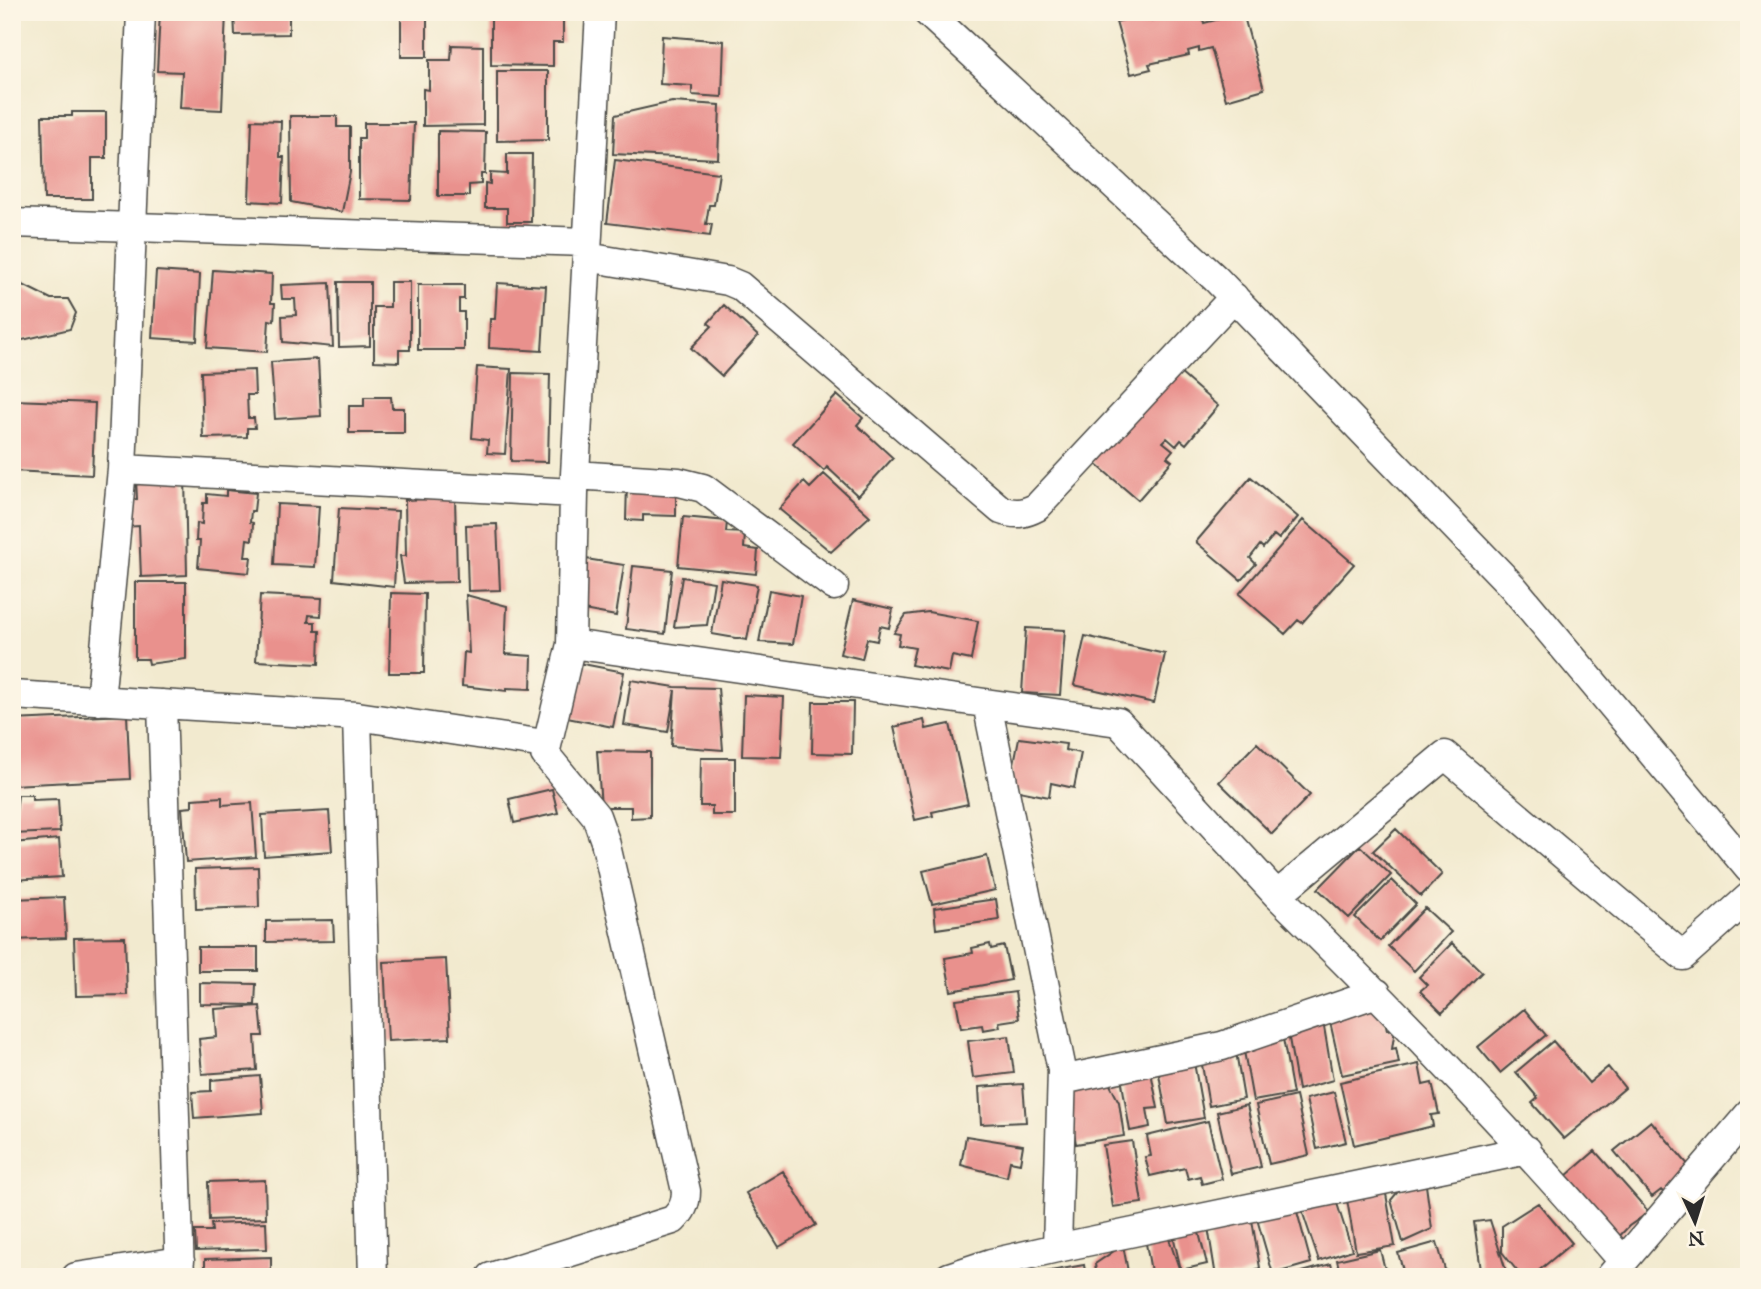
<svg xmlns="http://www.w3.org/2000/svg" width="1761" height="1289" font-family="'IM FELL Great Primer',serif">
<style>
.building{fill:#e9918d}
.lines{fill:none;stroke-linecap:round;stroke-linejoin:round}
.minor-casing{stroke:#494844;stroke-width:31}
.minor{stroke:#fff;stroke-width:28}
</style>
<rect width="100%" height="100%" fill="#fcf5e5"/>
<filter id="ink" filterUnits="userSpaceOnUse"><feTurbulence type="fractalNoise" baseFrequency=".0143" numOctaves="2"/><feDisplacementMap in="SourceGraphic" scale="14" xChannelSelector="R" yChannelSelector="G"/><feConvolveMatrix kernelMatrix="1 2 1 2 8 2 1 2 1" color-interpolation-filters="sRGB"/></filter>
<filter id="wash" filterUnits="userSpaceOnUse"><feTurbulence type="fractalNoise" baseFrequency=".00686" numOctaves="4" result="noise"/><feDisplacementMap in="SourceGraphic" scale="28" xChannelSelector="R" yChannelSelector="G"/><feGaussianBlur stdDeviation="1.57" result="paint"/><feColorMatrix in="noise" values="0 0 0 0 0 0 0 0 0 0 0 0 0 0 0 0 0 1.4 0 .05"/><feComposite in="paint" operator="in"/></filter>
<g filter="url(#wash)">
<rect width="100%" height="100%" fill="#f2eacf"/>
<g id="blocks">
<!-- building -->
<path class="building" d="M160,12H226L222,110L180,108L182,72L157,71Z
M234,12H289V34L235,35Z
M401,12H427V57H401Z
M491,12H563V42H553V66L491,65Z
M1181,12L1182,18L1201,13L1204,23L1243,13L1264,89L1226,100L1211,48L1199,51V48L1188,51L1189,55L1149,64L1151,69L1131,74L1116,22L1146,14L1149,21Z
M662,36L724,41L722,97L692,95V86L660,84Z
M452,45L483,46V125L423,126V89L429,90V60H451Z
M497,71H548V140L497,141Z
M672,102L720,105L718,159L613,154L615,115Z
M72,112H106V158H92V199H44L42,116H72Z
M290,116H337V127H350V172L342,212L291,202Z
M252,120L281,121L280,157H284L282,203L249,201Z
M364,123H414L411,200L359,199V138H364Z
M438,131L486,132L485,174H481V184L469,185V196H438Z
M507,154H532L531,222H507V208H485V183L490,184V173L507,174Z
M615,160L719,173L714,205H709L706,224H712L710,236L607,223Z
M213,270L272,274L271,303H275L274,321L269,320L267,352L207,348Z
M156,271L200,274L197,341L152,338Z
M15,281L51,299H68L76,313L70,329L14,342Z
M338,282H370V346L339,347Z
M390,282H410V350H399V362L374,361V307H390Z
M330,283L333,347L283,342L282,316L296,315L295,299H282L281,285Z
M497,283L546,286L542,351L489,348L490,319H495Z
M418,285H464V299H459V312H464V350H418Z
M724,305L758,336L722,376L691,348L712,326L708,323Z
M318,359L321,416L275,419L271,362Z
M1171,365L1218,406L1186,444L1181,440L1176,446L1167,438L1163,442L1173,450L1167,457L1172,461L1138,500L1090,459Z
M477,367L511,369L505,454L487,453L488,440L472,438Z
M254,370L255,395H247L248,418H254L255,428H247V437L203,438L201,372Z
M513,373L550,374L548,462L511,461Z
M837,395L863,418L857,425L893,458L858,496L827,467L824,471L793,443Z
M364,397H391L392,408H404V433H349V406H364Z
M12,400L95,403L92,475L12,471Z
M824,474L870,516L831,552L779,509L804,482L810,488Z
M185,476L187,575L141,577L139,526L123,527L121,500L137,499L136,479Z
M1251,477L1298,517L1279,539L1274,535L1263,548L1260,545L1250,558L1256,564L1241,580L1196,542Z
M627,484L676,485V516L643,515V521L626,520Z
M226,490L256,493L254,511H251L250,522L253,523L252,540L247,539L245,557H251L249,573L198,568L200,541H196L197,523L202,524L203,503H207V494L226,496Z
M455,498L457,582L404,583L400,556H406L405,500Z
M277,504L319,506L315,567L274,565Z
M339,508L398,511L394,587L334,580Z
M683,517L727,521L726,532L745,533L744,548L758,550L756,574L678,566Z
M1303,520L1354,564L1302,623L1298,620L1285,634L1239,594Z
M497,524L500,590L468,591L466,525Z
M586,559L624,565L616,616L578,609Z
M633,566L672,570L665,634L626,629Z
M682,577L714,582L707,625L674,627Z
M721,579L757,585L747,640L712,634Z
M135,582H186V659L149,664L148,659H135Z
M769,590L801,596L793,644L759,642Z
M391,593L425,594L424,673H389Z
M260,595L322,598L321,616L309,615L308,622H315V631H320L319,664L256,661Z
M466,595L507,606L505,654L532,656L531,689L507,688V691L462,686L464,652L469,653Z
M853,600L893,609L889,628L880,626L877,641L867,639L862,659L840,654Z
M928,612L978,621L971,660L952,656L949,672L911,665L915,648L898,645L900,634L894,633L906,615Z
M1026,628L1065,630L1060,695L1022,693Z
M1085,636L1165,654L1154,703L1074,685Z
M578,663L624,672L613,727L567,718Z
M631,680L675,687L718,688L723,750L671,746L675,690L668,732L624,725Z
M744,695L784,697L781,757L742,756Z
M813,702H853L852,754L812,753Z
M127,715L130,779L12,785V720Z
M924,720L926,729L950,724L968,804L932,812L933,816L915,820L894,727Z
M1019,738L1066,744L1065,750L1081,753L1074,788L1051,783L1049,797L1009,789Z
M1257,743L1310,795L1272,834L1219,782Z
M597,751L650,752V817L631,818V807H601Z
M701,758H735V815H712V806H700Z
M552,789L558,813L514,823L509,799Z
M18,795H32V800L58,799L60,832L12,834V813L16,812Z
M222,797V805L252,803L256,857L186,862L182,808L192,807V799Z
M329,811L332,851L264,856L262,815Z
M1396,829L1442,874L1421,896L1373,851Z
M59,839L62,877L12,880V843Z
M1360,846L1391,875L1349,918L1318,889Z
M987,856L995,890L932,904L923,871Z
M258,867L259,907L196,909L195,869Z
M1392,880L1416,904L1380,941L1355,917Z
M64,897L66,938L12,940V899Z
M996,899L999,920L936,929L934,908Z
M1425,908L1451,932L1414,971L1388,946Z
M333,920L334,941L266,942V921Z
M125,937L127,995L76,996L74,938Z
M1452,943L1482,972L1442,1013L1420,991L1427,985L1419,977Z
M990,944L991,949L1004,946L1011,980L951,991L945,958L973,953L972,948Z
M198,947H258V971H198Z
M446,959L450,1038L388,1041L384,962Z
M200,983L256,984L255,1005L200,1004Z
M1015,992L1019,1019L999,1022L1000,1027L983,1030L982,1025L961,1028L956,1000Z
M1381,1001L1387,1030L1395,1029L1392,1049L1396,1048L1399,1063L1342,1075L1328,1013Z
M260,1006L263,1036H255L257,1070L202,1074L199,1039L217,1037L215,1009Z
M1524,1009L1546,1035L1500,1073L1478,1047Z
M1323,1021L1333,1080L1298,1090L1287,1027Z
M1282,1033L1293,1094L1253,1101L1242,1040Z
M1009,1036L1014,1073L973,1078L968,1041Z
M1553,1041L1589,1083L1608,1067L1625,1088L1564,1139L1532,1103L1538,1098L1516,1072Z
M1235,1046L1244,1099L1209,1106L1200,1053Z
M1193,1057L1204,1118L1168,1124L1157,1063Z
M1419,1064L1423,1085L1432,1083L1439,1114L1431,1115L1433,1126L1354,1145L1340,1082Z
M1151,1072L1158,1108L1147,1109L1150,1127L1130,1131L1121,1077Z
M1105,1075L1119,1102L1124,1136L1076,1144L1070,1109V1080Z
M260,1076L263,1113L194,1118L192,1092L211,1091V1080Z
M1023,1084L1026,1122L981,1124L979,1087Z
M1334,1092L1346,1142L1317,1149L1306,1099Z
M1296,1096L1309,1155L1269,1164L1256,1105Z
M1247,1105L1261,1167L1231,1174L1217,1112Z
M1208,1121L1222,1179L1202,1184L1200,1176L1188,1179L1185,1168L1150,1176L1145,1157L1151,1156L1147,1136Z
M1651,1121L1696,1174L1665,1194L1661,1190L1652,1197L1614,1151Z
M966,1136L1023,1145L1020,1163L1010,1161L1007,1177L961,1165Z
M1132,1141L1142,1203L1113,1207L1103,1145Z
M1595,1151L1649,1212L1629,1226L1613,1243L1559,1182Z
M783,1171L816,1225L779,1247L746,1193Z
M1425,1178L1432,1229L1403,1242L1391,1200L1401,1188Z
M265,1180L266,1218L209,1220L208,1182Z
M1385,1188L1395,1246L1356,1252L1346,1194Z
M1333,1191L1352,1250L1319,1261L1299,1202Z
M1538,1203L1572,1243L1531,1277H1522L1502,1252V1226Z
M1296,1208L1311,1263L1273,1274L1257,1219Z
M1252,1220L1260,1268L1238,1277H1216L1208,1227Z
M1490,1220L1508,1277H1482L1474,1222Z
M266,1222L267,1249L196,1251L195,1231H212L211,1224Z
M1198,1229L1207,1264L1181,1270L1173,1235Z
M1166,1230L1182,1277H1152L1145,1238Z
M1437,1242L1447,1277H1405L1398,1253Z
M1123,1245L1129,1277H1097L1095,1264Z
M1380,1250L1387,1277H1341L1337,1260Z
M271,1257V1277H205V1259Z
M1331,1264L1335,1277H1288V1276Z
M1084,1265L1086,1277H1046L1045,1272Z"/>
</g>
</g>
<g filter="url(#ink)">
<use href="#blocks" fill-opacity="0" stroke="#494844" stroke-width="2"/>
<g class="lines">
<defs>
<path id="minor" d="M600,12L574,493L571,644L1118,722L1277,895L1445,755L1683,956L1749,897
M927,12L1216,279L1513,587L1749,869
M12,223L587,242
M587,257L728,281L740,286L1001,510C1015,515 1024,514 1037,507L1234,297
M122,469L574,493
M575,475L679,482L703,488L834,586
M12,695L357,716L545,744
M100,701L122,469L141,12
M162,704L180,1277
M987,704L1062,1070L1057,1248
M357,716L373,1277
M1277,895C1398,1013 1513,1133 1623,1261
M1062,1080L1222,1046L1377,993
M76,1277L180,1261
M491,1277L673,1220C682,1211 686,1204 686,1191L605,841L596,816L545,754L571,644
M949,1277L991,1263L1057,1248L1527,1150
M1610,1277L1749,1114"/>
</defs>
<!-- minor casing -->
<use href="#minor" class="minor-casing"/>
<!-- minor -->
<use href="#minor" class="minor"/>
</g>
</g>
<!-- margin -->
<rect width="1761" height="1289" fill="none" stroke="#fcf5e5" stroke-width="42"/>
<!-- north arrow -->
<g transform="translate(1695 1222) rotate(176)" stroke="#fcf5e5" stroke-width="5" paint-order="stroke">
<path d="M0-5L12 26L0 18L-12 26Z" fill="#2b2b2b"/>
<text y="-10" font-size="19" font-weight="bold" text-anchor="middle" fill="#2b2b2b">N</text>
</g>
</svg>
